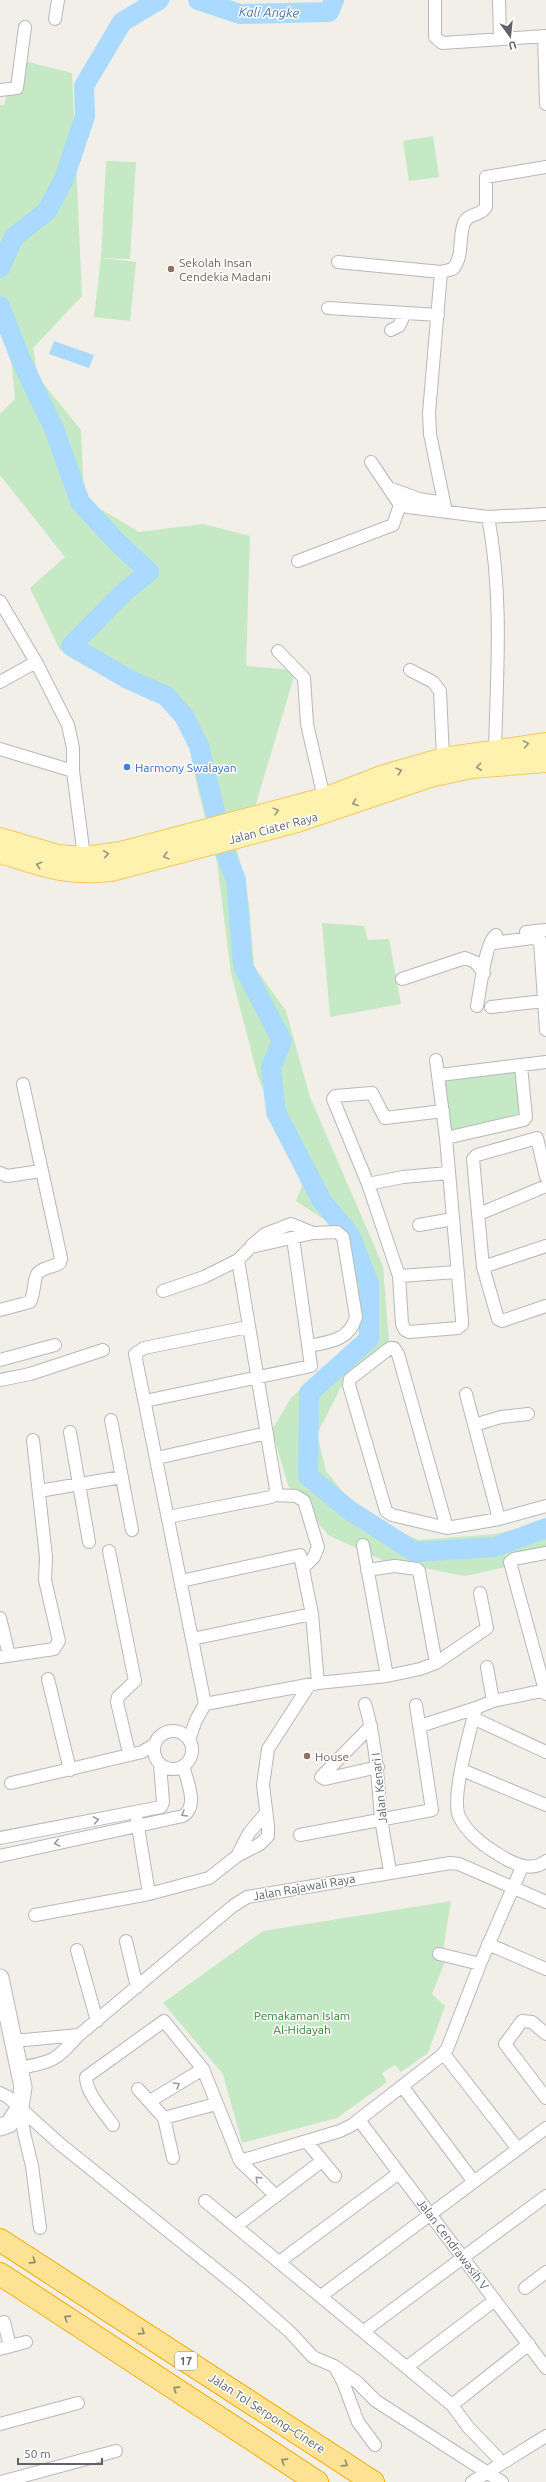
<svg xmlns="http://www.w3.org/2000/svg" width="546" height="2482" font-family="Ubuntu,sans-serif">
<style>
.green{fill:#c5e8c5}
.water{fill:#aadaff}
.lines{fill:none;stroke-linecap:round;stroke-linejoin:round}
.river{stroke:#aadaff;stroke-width:20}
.street-casing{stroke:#b5b8bc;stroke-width:14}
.secondary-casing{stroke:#b6babf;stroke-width:19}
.primary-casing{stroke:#f2c960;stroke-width:22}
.highway-casing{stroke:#f9ab00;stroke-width:24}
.street{stroke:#fff;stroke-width:12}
.secondary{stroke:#fff;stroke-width:17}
.primary{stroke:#fff2af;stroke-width:20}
.highway{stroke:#fde293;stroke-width:22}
.oneway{stroke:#979581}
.oneway2{stroke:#979a9d}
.oneway3{stroke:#8e8975}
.education-dot{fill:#8d6e63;stroke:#fff;stroke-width:1.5}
.shop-dot{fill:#3f7fe0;stroke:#fff;stroke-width:1.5}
.labels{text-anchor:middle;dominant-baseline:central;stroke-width:3;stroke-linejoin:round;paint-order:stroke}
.shield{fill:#fff;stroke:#8f9295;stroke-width:1}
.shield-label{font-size:11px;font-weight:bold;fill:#5f6368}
.education-label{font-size:12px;fill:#785e54;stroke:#fff;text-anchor:start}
.shop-label{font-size:12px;fill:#366cbe;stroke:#fff;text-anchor:start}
.street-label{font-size:12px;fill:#5f6368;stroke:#fff}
.park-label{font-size:12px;fill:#348238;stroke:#fff}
.water-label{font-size:13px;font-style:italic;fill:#4174aa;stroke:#fff}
</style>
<rect width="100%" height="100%" fill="#f1efe8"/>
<!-- green -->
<path class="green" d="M16,59L72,73L82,296L33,348L38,377L81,430L84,499L139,532L203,524L250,536L246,666L296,670L255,807L229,814L249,904L254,966L286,1011L310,1097L383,1266L389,1342L344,1381L317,1434L326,1471L362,1516L419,1540L495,1534L546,1522V1558L465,1576L382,1560L328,1535L288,1485L272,1430L291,1398L359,1335L349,1260L328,1222L296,1201L302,1186L258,1077L231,973L217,862L197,786L188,740L169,711L146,693L60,650L30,588L65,557L0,475V414L15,399L6,302H0V105H4Z
M433,136L439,177L409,181L403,141Z
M106,161L136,162L130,259L102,258L136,262L130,321L94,317L101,258Z
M322,923L364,926L368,940L389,939L401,1004L330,1017Z
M521,1066L526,1117L446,1138L439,1071Z
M451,1901L443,1951L449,1952L432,1994L445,2006L428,2053L401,2072L395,2065L382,2073L387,2082L337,2118L242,2143L223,2074L163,2003L263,1931Z"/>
<!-- water -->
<path class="water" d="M54,341L94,355L89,368L49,354Z"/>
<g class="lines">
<!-- river -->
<path class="river" d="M198,0L240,14L329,12L334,0
M0,268L14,237L47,211L64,179L85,116L84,86L122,22L159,0
M0,306L21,360L55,431L80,502L117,542L149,572L124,592L71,646L128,679L166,696L184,716L199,746L225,852L236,880L243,966L282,1041L271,1067L276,1112L322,1201L350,1235L369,1284V1339L309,1393L308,1476L349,1510L415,1552L495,1547L546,1528"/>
<defs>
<path id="street" d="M435,0V37L442,43L546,36
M499,0L500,39
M55,19L58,0
M544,36L546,104
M0,90L17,88L25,27
M338,262L441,272L453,269C464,255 458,239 464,223C468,213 481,216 486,207V177L546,167
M441,272L429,413L430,434L446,512
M328,308L438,315
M391,330L399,326L405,313
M371,462L400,505L408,507L488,517L546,514
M389,488L419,499L444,503
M488,517C503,594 497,672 495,749
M298,561L393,525L400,505
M0,601L36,662L68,725L73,748V771L84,857
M278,651L304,678L307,724L324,798
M410,670L433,682L440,691L443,758
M0,682L36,662
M0,749L73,771
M526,932L546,930
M494,943L532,938L540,940L546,1030
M402,979L465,958L475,962L484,973
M477,1006C480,992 485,942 496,935
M491,1007L544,1001
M436,1060L446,1138L462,1320V1325L458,1328L409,1332L405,1330L402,1324L399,1276L368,1184L333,1099L335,1096L372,1093L385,1118L443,1111
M440,1075L546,1062
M446,1138L524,1120L526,1117L521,1066
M0,1173L7,1176L41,1171
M546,1177L537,1138L477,1155L473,1159L483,1267L498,1319L502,1321L546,1306
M368,1184L403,1177L448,1173
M479,1214L546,1186
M419,1225L453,1219
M251,1246L265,1234L291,1224L313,1233
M483,1267L546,1246
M399,1276L457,1272
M163,1291L204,1277L238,1260L251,1247L313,1233L337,1232L343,1237L356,1317C349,1341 329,1342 308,1346
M0,1310L30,1302C35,1294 33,1277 39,1272C45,1267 53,1267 60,1263L61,1258L23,1084
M0,1360L55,1345
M0,1380L30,1374L103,1350
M466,1394L499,1519
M145,1401L311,1366L293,1238
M111,1420L132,1530
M474,1425L501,1417L528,1414
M70,1432L89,1542
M157,1458L267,1433
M39,1491L122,1477
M273,1495L296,1496L304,1501L318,1547L314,1557L304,1567
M168,1517L271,1497L275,1494L276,1489L238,1260
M447,1528L398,1354L394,1348H390L350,1379L349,1385L386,1511L392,1515L447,1528L499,1519L546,1506
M363,1545L387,1676
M109,1551L135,1681L118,1697L117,1702L129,1753
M546,1553L514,1559L510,1562L546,1694
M367,1570L395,1566L417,1569L419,1571L436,1663
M181,1581L300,1555L312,1614L318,1683
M0,1618L9,1655
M192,1639L312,1614
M0,1657L54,1649L59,1641L45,1580L46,1557L33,1440
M487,1667L493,1701
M48,1679L70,1770
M546,1690L493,1701L476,1708C470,1730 451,1797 459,1816C468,1836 489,1849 506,1859C519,1866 533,1871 546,1861
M205,1704L318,1683L387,1676L420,1669L436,1663L487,1628L480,1593
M365,1704C375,1738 377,1770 380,1805C381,1827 387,1850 390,1872
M473,1718L546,1752
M371,1726L321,1777L325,1779L378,1767
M420,1726L476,1708
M154 1750a19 19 0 1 1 38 0a19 19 0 1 1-38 0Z
M189,1740L196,1720L205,1704L135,1354L144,1348L248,1327
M462,1770L546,1805
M11,1783L142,1752L155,1744
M137,1820L149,1894
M300,1835L432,1810L416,1705
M0,1838L161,1807L163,1802L160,1764
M0,1856L183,1816C199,1806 187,1781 183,1766
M237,1856L249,1833L266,1813
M35,1915L149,1894L209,1878L237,1856L260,1844L268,1836V1826L263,1785L268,1749L308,1687
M126,1941L137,1987
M488,1944L546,1969
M77,1950L97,2021
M439,1954L480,1964
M546,2034L532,2022L522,2021L505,2044L546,2098
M13,2041L79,2035
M444,2054L518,2149
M19,2068C53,2062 55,2061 79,2035L233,1906L247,1897L450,1863L459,1864L546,1902
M402,2086L474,2182
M138,2089L164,2118L173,2158
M0,2093L8,2097L60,2144L244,2292L290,2332L313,2357L334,2366L357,2382L376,2401L502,2482
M150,2101L203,2069
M20,2107L24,2133L32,2166L40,2228
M164,2118L216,2104
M359,2120L546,2368
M113,2125C104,2112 86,2093 86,2077L164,2021L203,2069L240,2161L276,2196
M307,2142L335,2176
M240,2161L340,2131L352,2125L441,2056L447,2049L480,1964L522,1867
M205,2201L452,2405L468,2427L497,2457
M236,2226L322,2161
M279,2262L399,2173
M525,2288L546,2272
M321,2296L546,2128
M4,2322L10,2346
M364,2331L546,2196
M0,2349L26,2342
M407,2367L495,2300
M336,2369L343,2382L358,2422L375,2445
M452,2405L529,2344
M0,2424L78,2403
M1,2482L116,2451
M472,2482L546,2436"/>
<path id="secondary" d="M0,1978L23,2087L20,2107L9,2124L0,2127"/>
<path id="primary" d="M0,838L58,855L84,857L121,852L324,798L384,775L443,758L546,743
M0,853C43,866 65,876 111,871L297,822L430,777L472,768L546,762"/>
<path id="highway" d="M0,2240L373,2482
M0,2274L317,2482"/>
</defs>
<!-- street casing -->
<use href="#street" class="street-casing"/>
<!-- secondary casing -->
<use href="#secondary" class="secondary-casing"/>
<!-- primary casing -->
<use href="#primary" class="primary-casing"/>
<!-- highway casing -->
<use href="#highway" class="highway-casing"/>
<!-- street -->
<use href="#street" class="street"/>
<!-- secondary -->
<use href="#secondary" class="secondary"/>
<!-- primary -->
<use href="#primary" class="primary"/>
<!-- highway -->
<use href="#highway" class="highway"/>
</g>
<!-- one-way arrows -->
<defs><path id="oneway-chevron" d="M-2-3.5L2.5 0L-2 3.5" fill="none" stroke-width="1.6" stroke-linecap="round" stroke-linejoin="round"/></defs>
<g class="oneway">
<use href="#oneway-chevron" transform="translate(526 744) rotate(-10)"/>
<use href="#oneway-chevron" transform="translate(479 767) rotate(174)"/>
<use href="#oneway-chevron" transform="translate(399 771) rotate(-17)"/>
<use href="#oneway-chevron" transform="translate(355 803) rotate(160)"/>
<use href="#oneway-chevron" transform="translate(276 811) rotate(-15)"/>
<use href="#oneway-chevron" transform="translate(106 854) rotate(-8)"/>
<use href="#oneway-chevron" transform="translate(166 856) rotate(165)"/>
<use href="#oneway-chevron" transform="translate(39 865) rotate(-163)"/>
</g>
<g class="oneway2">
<use href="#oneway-chevron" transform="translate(184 1814) rotate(150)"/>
<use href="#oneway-chevron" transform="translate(96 1820) rotate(-10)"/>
<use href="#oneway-chevron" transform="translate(57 1843) rotate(168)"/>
<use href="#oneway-chevron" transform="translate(177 2085) rotate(-31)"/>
<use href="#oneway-chevron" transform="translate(258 2179) rotate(-136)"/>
</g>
<g class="oneway3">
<use href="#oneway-chevron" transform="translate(33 2261) rotate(33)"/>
<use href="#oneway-chevron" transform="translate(67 2318) rotate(-147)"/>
<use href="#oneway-chevron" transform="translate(142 2332) rotate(33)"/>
<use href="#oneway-chevron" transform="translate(176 2389) rotate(-147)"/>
<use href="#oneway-chevron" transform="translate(284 2461) rotate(-147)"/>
<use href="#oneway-chevron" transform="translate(345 2464) rotate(33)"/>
</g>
<!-- markers -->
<g class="education-dot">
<circle cx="171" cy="269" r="4"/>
<circle cx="307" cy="1756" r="4"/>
</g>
<circle class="shop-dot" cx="127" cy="767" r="4"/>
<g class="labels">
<!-- shield labels -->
<rect class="shield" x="175" y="2352" width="22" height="18" rx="3"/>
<g class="shield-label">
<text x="186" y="2361">17</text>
</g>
<!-- education labels -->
<g class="education-label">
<text x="179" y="262">Sekolah Insan<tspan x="179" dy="14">Cendekia Madani</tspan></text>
<text x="315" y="1756">House</text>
</g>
<!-- shop labels -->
<g class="shop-label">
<text x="135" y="767">Harmony Swalayan</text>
</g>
<!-- street labels -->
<g class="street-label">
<text transform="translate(273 828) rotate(-15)">Jalan Ciater Raya</text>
<text transform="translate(379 1788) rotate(-96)">Jalan Kenari I</text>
<text transform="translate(304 1887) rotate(-10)">Jalan Rajawali Raya</text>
<text transform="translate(453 2244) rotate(53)">Jalan Cendrawasih V</text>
<text transform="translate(267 2413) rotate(33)">Jalan Tol Serpong–Cinere</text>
</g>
<!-- park labels -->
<g class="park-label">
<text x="302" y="2015">Pemakaman Islam<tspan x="302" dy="14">Al-Hidayah</tspan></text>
</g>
<!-- water labels -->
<g class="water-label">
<text transform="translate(269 12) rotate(1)">Kali Angke</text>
</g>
</g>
<!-- north arrow -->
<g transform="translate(510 36) rotate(165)" stroke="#ffffff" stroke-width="3" paint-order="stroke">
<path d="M0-3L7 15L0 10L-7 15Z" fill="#5f6368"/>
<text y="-6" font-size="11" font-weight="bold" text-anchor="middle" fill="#5f6368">U</text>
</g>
<!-- scale -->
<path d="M18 2458v6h84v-6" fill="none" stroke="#5f6368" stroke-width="2"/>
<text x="24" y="2458" font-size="12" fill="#5f6368" stroke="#ffffff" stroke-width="3" paint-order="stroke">50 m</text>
</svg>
